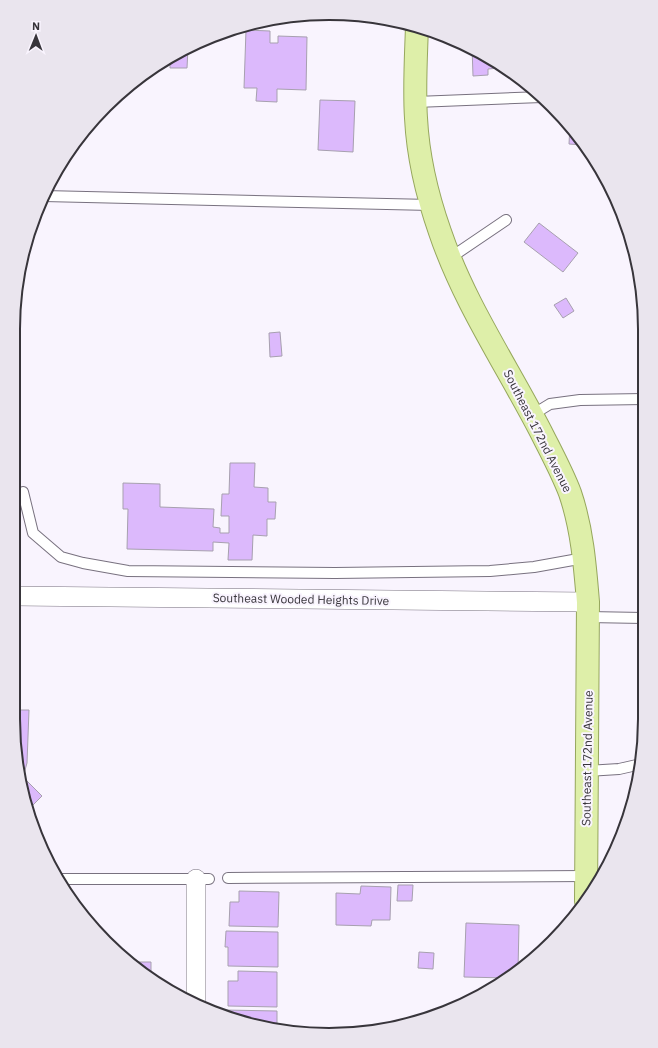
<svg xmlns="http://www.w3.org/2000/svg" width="658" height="1048" font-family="'IBM Plex Sans',sans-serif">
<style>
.building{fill:#dcb9fc;stroke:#a7a0af}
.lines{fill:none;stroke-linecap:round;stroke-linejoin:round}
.lane-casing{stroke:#78717f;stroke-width:12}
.street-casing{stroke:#78717f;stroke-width:20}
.primary-casing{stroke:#96a75d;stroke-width:24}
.lane{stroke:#fff;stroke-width:10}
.street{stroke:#fff;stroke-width:19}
.primary{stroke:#deefa9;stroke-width:22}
.labels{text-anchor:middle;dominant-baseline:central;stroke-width:4;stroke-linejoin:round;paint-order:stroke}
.street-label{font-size:12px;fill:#38353b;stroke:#f9f4fe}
.rim{fill:none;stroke:#38353b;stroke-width:2}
</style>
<rect width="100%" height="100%" fill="#f9f4fe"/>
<!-- building -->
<path class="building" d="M246,30L270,31V43H278V36L307,37L306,90L277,89V102L256,101L257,88H244Z
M472,47L498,64L499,68L488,69V75L473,76Z
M188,48L187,68H170V56Z
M320,100L355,101L353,152L318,150Z
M570,125L583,145L569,144Z
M539,223L578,253L563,272L524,242Z
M566,298L574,311L563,318L554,305Z
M280,332L282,356L270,357L269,333Z
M230,463H255L254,487L268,488V502H276L275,519H267V536L253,535L252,560H228L229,543L213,542V551L127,549L128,509H123V483L160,484V507L214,509L213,527L220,528V533H229V516H221L222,494H229Z
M14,483L19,507L14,508Z
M13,710H29L27,763L23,777L42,796L28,810L13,719Z
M398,885H413L412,901H397Z
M361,886L391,887L390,920H372L371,926L336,925V893L360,894Z
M239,891L279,892L278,927L229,926L230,902H239Z
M466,923L519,925L518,970L508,978L464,977Z
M226,931L278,932V967L228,966V947H225Z
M419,952L434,953L433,969L418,968Z
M130,962H151V977L137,970Z
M238,971L277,972V1007L228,1006V981H238Z
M224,1010L277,1011V1026L227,1018L224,1017Z"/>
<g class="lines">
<defs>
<path id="lane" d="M416,102L542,97
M44,196L431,205
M450,258L506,220
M532,415L550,404L580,400L644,399
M23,492L33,533L61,557L83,563L128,571L335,573L490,571L534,567L584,558
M588,617L643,618
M587,771L619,769L641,764
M228,878L586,876
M59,879H209"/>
<path id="street" d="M14,596L588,602
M196,1001V879"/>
<path id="primary" d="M417,26C416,57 414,88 416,118C418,157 427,195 440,232C464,303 507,366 541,432C551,452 562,472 570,493C582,528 585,565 588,602L586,901"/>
</defs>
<!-- lane casing -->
<use href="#lane" class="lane-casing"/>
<!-- street casing -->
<use href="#street" class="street-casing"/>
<!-- primary casing -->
<use href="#primary" class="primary-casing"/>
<!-- lane -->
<use href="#lane" class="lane"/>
<!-- street -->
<use href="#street" class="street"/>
<!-- primary -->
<use href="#primary" class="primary"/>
</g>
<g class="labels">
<!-- street labels -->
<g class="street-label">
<text transform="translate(538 431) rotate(63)">Southeast 172nd Avenue</text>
<text transform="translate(301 599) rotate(1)">Southeast Wooded Heights Drive</text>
<text transform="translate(587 758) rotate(-89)">Southeast 172nd Avenue</text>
</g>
</g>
<!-- crop -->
<path d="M0 0H658V1048H0ZM329 20H329A309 309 0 0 1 638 329V719A309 309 0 0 1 329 1028H329A309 309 0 0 1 20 719V329A309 309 0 0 1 329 20Z" fill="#eae5ee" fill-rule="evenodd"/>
<path class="rim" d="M329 20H329A309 309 0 0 1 638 329V719A309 309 0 0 1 329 1028H329A309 309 0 0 1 20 719V329A309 309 0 0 1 329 20Z"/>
<!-- north arrow -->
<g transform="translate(36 36) rotate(1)" stroke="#f9f4fe" stroke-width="3" paint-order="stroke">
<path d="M0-3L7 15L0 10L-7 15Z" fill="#38353b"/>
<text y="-6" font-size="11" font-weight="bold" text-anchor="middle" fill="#38353b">N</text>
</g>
</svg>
